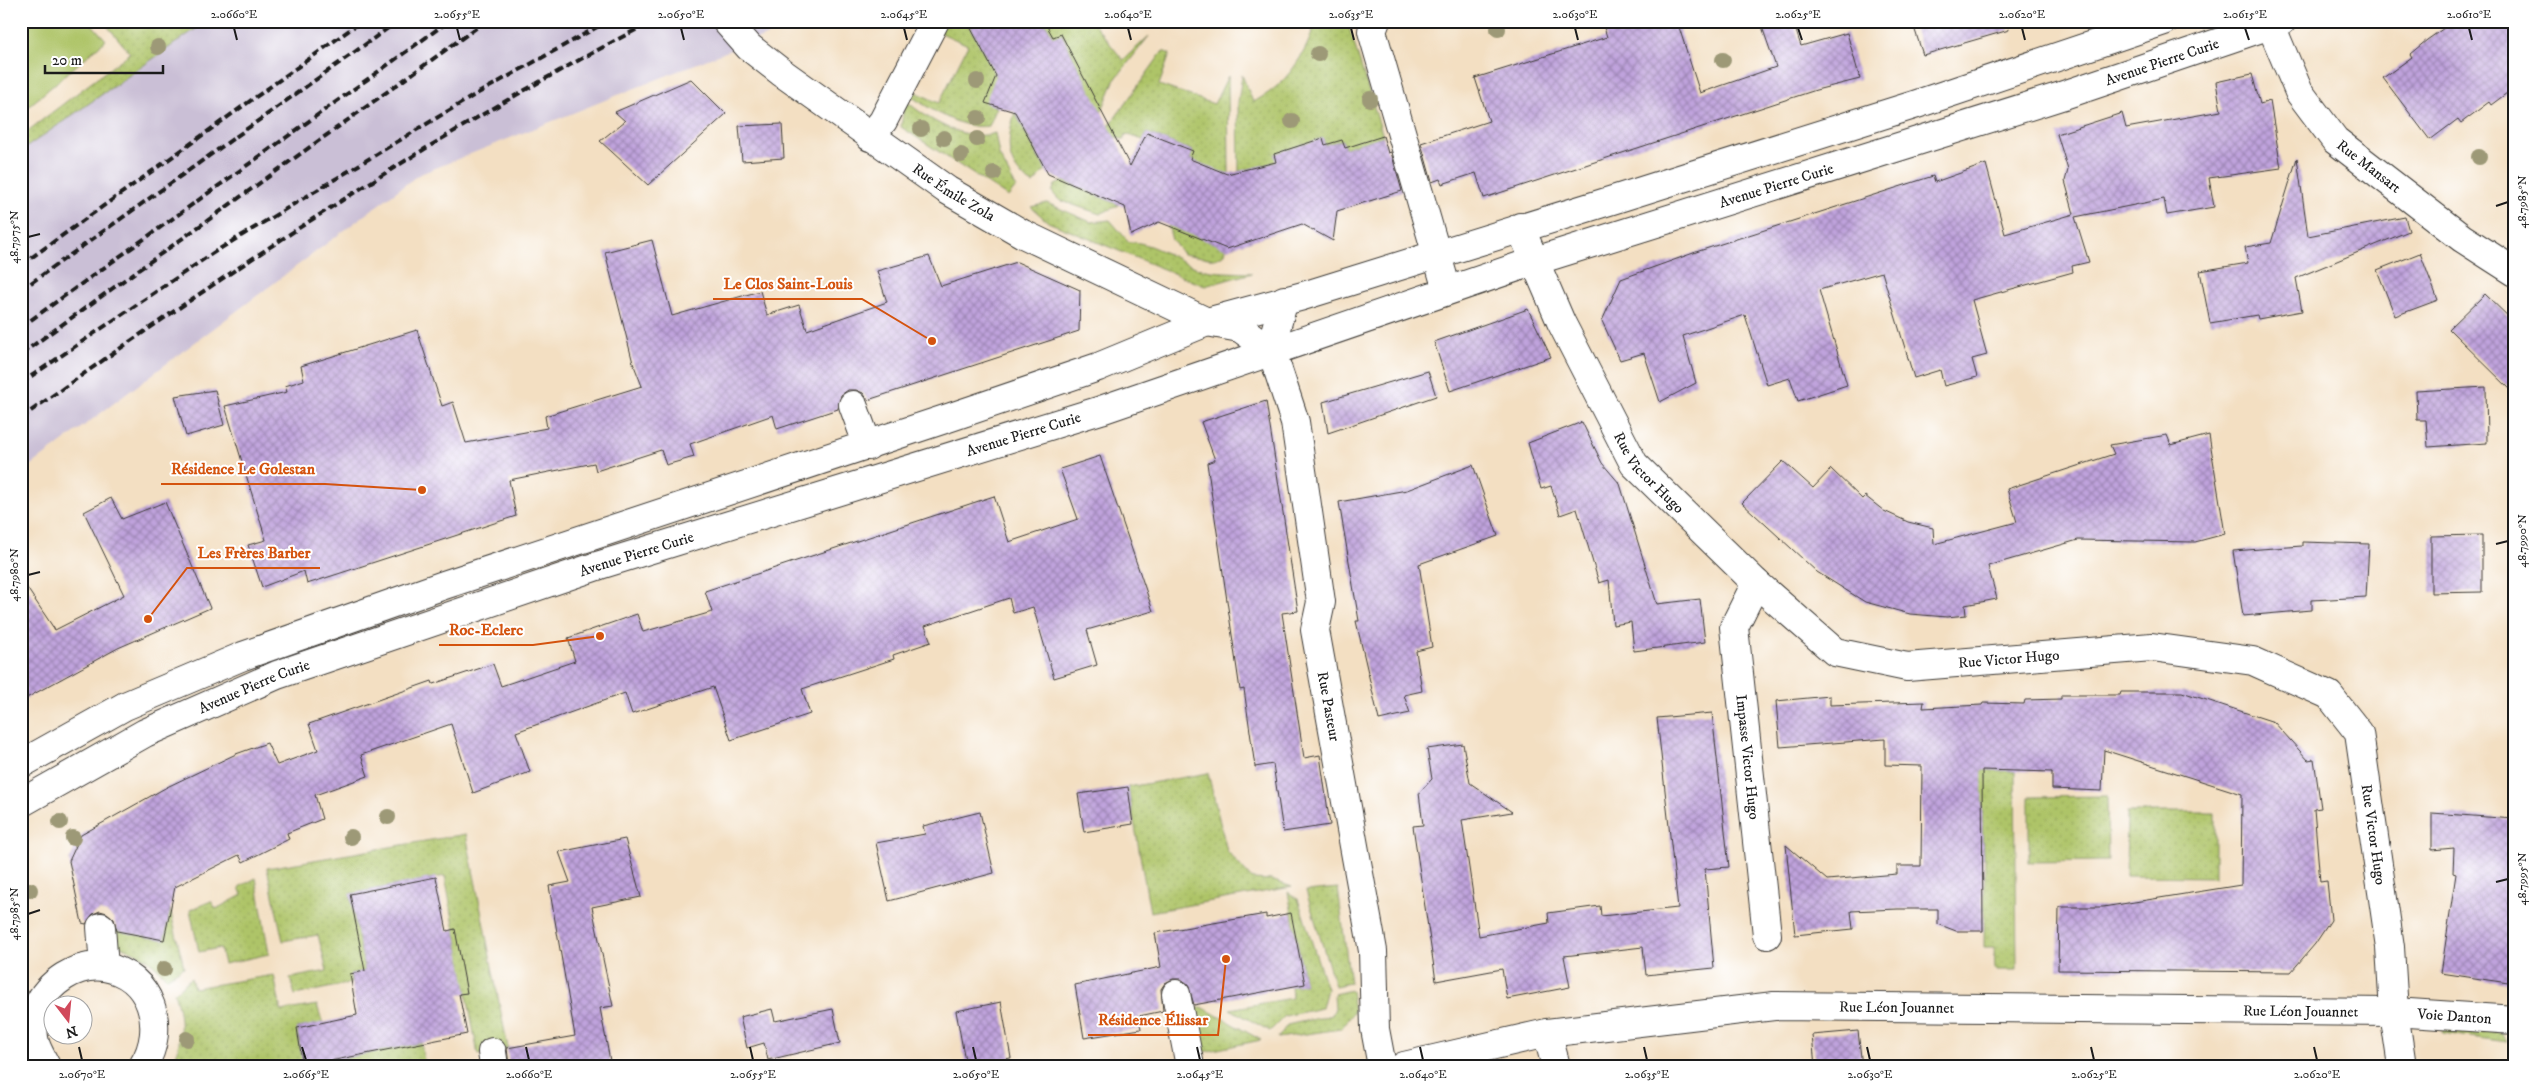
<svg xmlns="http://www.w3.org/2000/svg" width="2536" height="1087" font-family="'IM FELL DW Pica',serif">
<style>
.railway{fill:#cabfd6}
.grass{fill:url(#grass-dots);stroke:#657042}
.park{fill:#aec468;stroke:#657042}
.building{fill:url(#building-cross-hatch)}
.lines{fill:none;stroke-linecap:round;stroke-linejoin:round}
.minor-casing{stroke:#3c3935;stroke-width:30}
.major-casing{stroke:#3c3935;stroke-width:30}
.minor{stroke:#fff;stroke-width:28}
.major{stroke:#fff;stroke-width:28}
.rail{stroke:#1c1c1c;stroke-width:4;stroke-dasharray:8 4;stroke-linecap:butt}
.tree{fill:#9d9977}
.ticks{fill:none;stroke:#1c1c1c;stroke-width:2}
.labels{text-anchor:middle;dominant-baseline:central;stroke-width:4;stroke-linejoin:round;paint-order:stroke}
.street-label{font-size:15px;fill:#1c1c1c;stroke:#fff}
.leader{fill:none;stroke:#d4530e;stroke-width:2}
.callout-dot{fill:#d4530e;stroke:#fff;stroke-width:2}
.callout-label{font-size:16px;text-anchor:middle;font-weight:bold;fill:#d4530e;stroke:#fff;stroke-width:4;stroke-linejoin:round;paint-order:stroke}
.neatline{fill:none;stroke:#1c1c1c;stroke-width:2}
.ticks-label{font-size:12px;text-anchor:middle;fill:#1c1c1c}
</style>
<defs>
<pattern id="grass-dots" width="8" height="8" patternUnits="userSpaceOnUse" patternTransform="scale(1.25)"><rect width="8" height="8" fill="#aec468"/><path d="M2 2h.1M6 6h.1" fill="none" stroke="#95a85a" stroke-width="1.8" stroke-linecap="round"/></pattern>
<pattern id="building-cross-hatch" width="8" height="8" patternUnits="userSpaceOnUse" patternTransform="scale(1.25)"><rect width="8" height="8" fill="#c0a3dd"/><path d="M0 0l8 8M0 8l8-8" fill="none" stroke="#9b84b2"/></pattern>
</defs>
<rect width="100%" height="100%" fill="#fff"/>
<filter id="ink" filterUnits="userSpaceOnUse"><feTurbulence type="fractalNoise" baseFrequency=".02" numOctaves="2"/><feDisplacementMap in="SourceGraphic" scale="10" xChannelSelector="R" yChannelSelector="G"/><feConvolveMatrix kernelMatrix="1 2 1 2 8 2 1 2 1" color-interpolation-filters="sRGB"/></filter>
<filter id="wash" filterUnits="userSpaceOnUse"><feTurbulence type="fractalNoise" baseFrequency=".0096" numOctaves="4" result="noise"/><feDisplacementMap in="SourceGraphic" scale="20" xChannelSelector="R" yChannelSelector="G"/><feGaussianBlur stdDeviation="1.12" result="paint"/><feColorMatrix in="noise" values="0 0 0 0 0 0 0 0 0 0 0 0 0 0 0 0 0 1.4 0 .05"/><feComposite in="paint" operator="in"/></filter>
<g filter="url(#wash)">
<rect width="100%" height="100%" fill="#f3dfc2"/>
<!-- railway -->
<path class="railway" d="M207,21H803L418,175L21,473V151Z"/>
<!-- grass -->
<path class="grass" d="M103,21H207L21,151V136L130,53Z
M947,21H967L994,71L1006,68L988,97L993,106L997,107L989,126C960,130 931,109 907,94L909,89L939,103L968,45L939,32Z
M1034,21H1092L1123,60L1149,36L1114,81L1101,113L1062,34L1053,37L1044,21L1035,24Z
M1316,21H1347L1383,136L1345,148L1342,140L1325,145L1323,138L1276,162L1239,172L1238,102L1242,75L1253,102C1286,86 1306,55 1316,21Z
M1163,51L1170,54L1159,85L1214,104L1228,76L1229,174L1223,182L1206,166L1190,159L1193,151L1147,133L1143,140L1126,134L1124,140L1104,133Z
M905,100C927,119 965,143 995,133L999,155L1016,187L1008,197L901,127Z
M1015,112L1041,162L1060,154L1033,184C1003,167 1007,140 1015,112Z
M1064,181L1119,205L1100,214L1059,200L1052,192L1055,185Z
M1047,203L1091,222L1110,220L1129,242C1151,241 1179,262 1201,269C1216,273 1236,272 1252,273L1205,286L1048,222L1031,207Z
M1168,225L1226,248L1225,254L1215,259L1183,254L1172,240Z
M1981,770L2015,771L2017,970H1995L1994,947H1984L1985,858H1983Z
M1208,773L1227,851L1252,879L1271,880L1292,887L1150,912L1128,787Z
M2107,796L2108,861L2029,862V797Z
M2127,812H2215V877L2126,876Z
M466,834L508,1048L478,1055L445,876L350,894L365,971L350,974L351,983L295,995L290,978L327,971L318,935L283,941L267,868Z
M256,878L269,954L224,964L220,948L199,952L190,910L211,901L216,909L242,895L239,887Z
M1338,888L1350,983L1335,986L1306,891Z
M1288,892L1298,899L1327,989L1322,1008L1285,1016L1270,1031L1230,1009L1292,998L1291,986L1305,984Z
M170,909L184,967L166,978C150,957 132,950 107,942L106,928L164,940Z
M274,975L281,1011L317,1005L323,1024L297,1028L303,1066H173C182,1040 183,1019 174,993L191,978L194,988Z
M1351,990L1354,1012L1341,1029L1278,1038L1287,1025L1332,1015L1335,1008L1334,994Z
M1202,1007L1261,1040L1199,1053L1191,1009Z
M2444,1024L2501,1032L2507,1042L2442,1033Z
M421,1043L425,1066H320L330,1064V1061Z"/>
<!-- park -->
<path class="park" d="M21,21H89L106,40L21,113Z"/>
<g id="blocks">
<!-- building -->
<path class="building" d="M967,21H1044L1053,37L1061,34L1130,166L1147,133L1193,151L1190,159L1227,174L1276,162L1274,154L1323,138L1325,145L1342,140L1345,148L1383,136L1388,153L1391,152L1402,191L1337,211L1333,241L1302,224L1227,249L1159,222L1131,235L1125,207L1048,174L1015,112L985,103L996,76Z
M1602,21H1677L1700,93L1776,67L1760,21H1793L1801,46L1847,33L1860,79L1816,90L1484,198L1476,173L1442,184L1440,179L1432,182L1421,143L1489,121L1475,78L1607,37Z
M1912,21H2007L2009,30L1923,55Z
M2454,21H2515V87L2491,105L2489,102L2461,123L2458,119L2430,140L2383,78L2412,57L2410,54L2427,40Z
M2252,74L2260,104L2270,101L2281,168L2209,178L2214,207L2167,215L2164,199L2075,217L2089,262L2072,266L2073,272L1972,300L1987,355L1972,359L1977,377L1944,386L1940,370L1914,378L1882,272L1819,290L1847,385L1798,401L1790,378L1767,385L1745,315L1683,336L1696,383L1660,402L1644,353L1620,360L1602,321L1621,279L1699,251L1933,176L1935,182L1986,164L2005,234L2074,214L2065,181L2068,170L2057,134L2122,113L2126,128L2221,111L2216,82Z
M691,79L726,114L648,185L600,141L625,121L615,112Z
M782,124L784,158L742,161L739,126Z
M2297,158L2308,236L2405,217L2409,231L2296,278L2302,311L2258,319L2257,315L2210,323L2200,271L2248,263L2245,247L2271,243Z
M652,240L672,316L760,291L767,315L799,305L807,330L887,302L877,271L929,256L941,286L1017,262L1080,290L1079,331L868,400L863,393L856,390H848L841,395L838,409L777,429L773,415L690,444L694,457L666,465L661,450L596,471L594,463L509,480L516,516L307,584L304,571L262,587L248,545L266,540L225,406L287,392L285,386L304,380L301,366L417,330L442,406L453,402L466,443L547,428L545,416L642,386L633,363L605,252Z
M2420,253L2438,300L2395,316L2377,270Z
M2485,294L2515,323V394L2449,329Z
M1528,309L1551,357L1450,391L1434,342Z
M1428,371L1436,396L1328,433L1323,402Z
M2486,387L2487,443L2428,447L2426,420H2417L2416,391Z
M215,390L224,425L186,436L175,396Z
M1266,401L1298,611L1282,613L1304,758L1320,755L1330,825L1283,832L1273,764L1255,767L1244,689L1240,690L1207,463L1215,460L1201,422Z
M1582,422L1602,463L1620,484L1657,604L1700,599L1705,642L1634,651L1631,622L1613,625L1609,580L1599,583L1577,509L1560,515L1551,486L1541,489L1528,443Z
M2167,435L2171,445L2209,435L2225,534L2195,542L2078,540L1988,566L1997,599L1965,605L1966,615L1947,617L1910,614L1865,602L1817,572L1742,503L1783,461L1813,488L1831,469L1862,499L1865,496L1884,511L1908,522L1933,528L1934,544L2017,522L2007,489L2114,454L2110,445Z
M1100,456L1153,611L1087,630L1097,665L1054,678L1033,607L1013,613L1009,598L925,626L931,642L893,655L894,659L802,689L810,714L731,740L713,687L632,714L625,693L516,732L530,772L473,793L451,724L361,755L368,776L315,795L322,819L287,833L289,839L243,862L239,855L175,887L164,940L117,931L114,919L107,913L100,911L93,914L86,924L82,923L69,861L81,835L167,787L236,754L267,743L277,765L318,750L309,724L432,681L433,684L493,664L501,686L575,661L568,638L637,614L643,632L712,612L705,591L994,496L1009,542L1078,519L1060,469Z
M1473,465L1498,536L1419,564L1432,647L1416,651L1422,691L1404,695L1410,713L1379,720L1356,621H1359L1339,502L1407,490Z
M111,498L122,519L165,502L210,608L118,648L21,701V579L55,630L124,595L84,512Z
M2482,535V592L2431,593V536Z
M2302,542L2369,544L2366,597L2312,600V610L2243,616L2233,551L2302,546Z
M2121,692H2182L2274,722L2308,760L2314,759L2321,808L2314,809L2320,882L2327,881L2331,920L2315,944L2291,972L2058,970L2059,907H2103L2241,885L2242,794L2104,750L2102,791L2052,789V772L1982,770L1983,931H1956L1938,924V909H1898L1851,911L1853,929L1795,935L1786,845L1827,880L1897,874V866H1921L1922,766L1885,765V739L1780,747L1776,701L1830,696V705L1924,702L1923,708L1982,705L1983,703L2024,704L2025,700L2061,699V695H2120Z
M1712,713L1729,867L1705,869L1714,968L1646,975L1643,947L1564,956L1570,987L1507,999L1502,969L1436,981L1413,826L1423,825L1419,793L1432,779L1427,749L1463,744L1470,783L1512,812L1462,820L1479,936L1549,923L1548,913L1600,906L1601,916L1678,908L1657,718Z
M1128,787L1133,824L1084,832L1078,794Z
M980,812L994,873L889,901L876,843L925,834L923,826Z
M2432,813L2514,819L2509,905L2515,906V928L2508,983L2441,973L2456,874L2453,873L2454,848L2432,850Z
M625,839L641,897L592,907L613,1006L600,1008L611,1066H509L507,1048L575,1036L549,886L570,882L559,852Z
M436,877L447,931L455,929L467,993L459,994L467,1034L330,1061V1066H303L297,1028L357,1015L350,974L365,971L350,894Z
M1291,913L1305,984L1194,1005L1188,984L1181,979H1173L1165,983L1161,989L1163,1011L1139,1016L1141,1029L1084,1038L1075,985L1161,967L1155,933L1266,914V918Z
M1001,1002L1011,1058L966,1066L956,1011Z
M772,1009L775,1021L833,1009L840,1043L768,1060L764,1043L747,1048L740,1017Z
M1858,1031L1862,1066H1815L1812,1035Z"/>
</g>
</g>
<g filter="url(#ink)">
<use href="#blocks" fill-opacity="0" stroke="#3c3935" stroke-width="1"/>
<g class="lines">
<defs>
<g id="minor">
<path id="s1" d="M726,21L749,47L781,72L947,190L1023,234L1207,322L1240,328L1270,350L1276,364L1295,422L1321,602L1315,630L1373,951L1375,1029L1382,1066"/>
<path d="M1376,21L1372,31L1447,290"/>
<path id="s2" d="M2269,21L2299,92L2335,140L2462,238L2515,272"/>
<path d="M870,137L883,121L935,21"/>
<path id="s3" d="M1520,227L1561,322L1634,464L1756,583L1835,652L1907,667L2152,647L2253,661L2329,695L2359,733L2390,947L2394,1012L2402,1066"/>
<path d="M1270,350L1284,300"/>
<path d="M853,405L868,446"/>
<path id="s4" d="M1756,583L1734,627L1767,935"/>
<path d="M101,927L104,967"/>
<path d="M1176,994L1190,1066"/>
<path d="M1547,1033L1556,1066"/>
<path d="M492,1052L494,1066"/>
<path d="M46,1066C42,1058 35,1047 34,1038C33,1030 33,1015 37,1007C48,983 76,963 104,967C152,975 167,1028 143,1066"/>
<path id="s5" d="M1404,1066L1547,1033L1774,1006L2394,1012L2515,1020"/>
</g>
<g id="major">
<path d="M21,764L125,706L243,656L444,585L951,417L1098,367L1207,322L1303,296L1619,198L1914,105L2164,21"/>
<path id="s6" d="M21,803L145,733L277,675L600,565L1101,410L1535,261L2061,96L2282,21"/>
</g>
</defs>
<!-- minor casing -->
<use href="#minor" class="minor-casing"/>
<!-- major casing -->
<use href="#major" class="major-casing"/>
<!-- minor -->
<use href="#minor" class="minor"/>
<!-- major -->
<use href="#major" class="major"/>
<!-- rail -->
<path class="rail" d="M21,265L362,21
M21,290L398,21
M21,327L449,21
M21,354L486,21
M21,383L216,251L473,96L608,21
M21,418C224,274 432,134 653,21"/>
</g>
<!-- trees -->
<g class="tree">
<circle cx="1498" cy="29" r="8"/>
<circle cx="158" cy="47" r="8"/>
<circle cx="1318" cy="54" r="8"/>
<circle cx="1723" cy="60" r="8"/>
<circle cx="977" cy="81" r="8"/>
<circle cx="1370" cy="99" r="8"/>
<circle cx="978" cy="118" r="8"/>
<circle cx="1292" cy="121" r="8"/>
<circle cx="921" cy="129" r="8"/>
<circle cx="944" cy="138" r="8"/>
<circle cx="977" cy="139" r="8"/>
<circle cx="961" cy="155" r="8"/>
<circle cx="2479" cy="157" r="8"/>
<circle cx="994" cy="173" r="8"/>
<circle cx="388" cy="817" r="8"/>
<circle cx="60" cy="822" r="8"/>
<circle cx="351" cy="837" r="8"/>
<circle cx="73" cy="838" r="8"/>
<circle cx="30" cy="890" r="8"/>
<circle cx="164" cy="969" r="8"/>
<circle cx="187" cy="1039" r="8"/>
</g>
</g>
<!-- ticks -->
<path class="ticks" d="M234,28L237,40M457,28L460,40M681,28L684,40M904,28L907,40M1128,28L1131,40M1351,28L1354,40M1575,28L1578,40M1798,28L1802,40M2022,28L2025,40M2245,28L2249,40M2469,28L2472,40M2496,206L2508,202M28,237L40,234M2496,544L2508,541M28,575L40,572M2496,882L2508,879M28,914L40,910M79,1047L82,1060M302,1047L306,1060M526,1047L529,1060M750,1047L753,1060M973,1047L976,1060M1197,1047L1200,1060M1420,1047L1423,1060M1644,1047L1647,1060M1867,1047L1870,1060M2091,1047L2094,1060M2314,1047L2317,1060"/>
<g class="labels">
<!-- street labels -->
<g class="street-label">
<text stroke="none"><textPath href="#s6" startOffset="2269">Avenue Pierre Curie</textPath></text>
<text stroke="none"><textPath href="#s2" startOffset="180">Rue Mansart</textPath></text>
<text stroke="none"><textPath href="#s6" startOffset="1864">Avenue Pierre Curie</textPath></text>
<text stroke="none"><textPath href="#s1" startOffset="286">Rue Émile Zola</textPath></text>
<text stroke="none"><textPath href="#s6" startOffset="1071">Avenue Pierre Curie</textPath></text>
<text stroke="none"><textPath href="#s3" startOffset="279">Rue Victor Hugo</textPath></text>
<text stroke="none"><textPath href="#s6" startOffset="666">Avenue Pierre Curie</textPath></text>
<text stroke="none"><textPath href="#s3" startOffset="714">Rue Victor Hugo</textPath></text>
<text stroke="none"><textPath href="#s6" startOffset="261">Avenue Pierre Curie</textPath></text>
<text stroke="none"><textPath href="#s1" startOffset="1006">Rue Pasteur</textPath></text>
<text stroke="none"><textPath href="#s4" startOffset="180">Impasse Victor Hugo</textPath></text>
<text stroke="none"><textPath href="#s3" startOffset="1194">Rue Victor Hugo</textPath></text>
<text stroke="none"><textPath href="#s5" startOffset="498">Rue Léon Jouannet</textPath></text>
<text stroke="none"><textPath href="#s5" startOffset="902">Rue Léon Jouannet</textPath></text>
<text stroke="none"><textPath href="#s5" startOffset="1056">Voie Danton</textPath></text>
</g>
</g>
<!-- callouts -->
<path class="leader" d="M932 341L862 299H713M422 490L325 484H161M148 619L187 568H320M600 636L533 645H439M1226 959L1218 1035H1088"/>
<g class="callout-dot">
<circle cx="932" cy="341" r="5"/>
<circle cx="422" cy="490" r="5"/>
<circle cx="148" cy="619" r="5"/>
<circle cx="600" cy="636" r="5"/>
<circle cx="1226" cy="959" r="5"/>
</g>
<g class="callout-label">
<text x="788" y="289">Le Clos Saint-Louis</text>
<text x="243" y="474">Résidence Le Golestan</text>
<text x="254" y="558">Les Frères Barber</text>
<text x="486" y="635">Roc-Eclerc</text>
<text x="1153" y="1025">Résidence Élissar</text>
</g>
<!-- margin -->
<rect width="2536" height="1087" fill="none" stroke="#fff" stroke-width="55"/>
<!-- north arrow -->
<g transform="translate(68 1020) rotate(164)"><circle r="24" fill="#ffffff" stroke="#a4a4a4"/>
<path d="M0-4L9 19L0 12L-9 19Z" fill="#d1495b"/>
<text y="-8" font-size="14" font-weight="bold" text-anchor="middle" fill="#1c1c1c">N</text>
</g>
<!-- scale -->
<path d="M45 65v8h118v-8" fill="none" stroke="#1c1c1c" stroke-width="2.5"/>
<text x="52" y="65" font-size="15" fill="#1c1c1c" stroke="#ffffff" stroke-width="4" paint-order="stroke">20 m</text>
<rect x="28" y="28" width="2480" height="1032" class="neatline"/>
<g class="ticks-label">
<text x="234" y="18">2.0660°E</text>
<text x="457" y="18">2.0655°E</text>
<text x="681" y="18">2.0650°E</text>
<text x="904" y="18">2.0645°E</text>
<text x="1128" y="18">2.0640°E</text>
<text x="1351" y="18">2.0635°E</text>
<text x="1575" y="18">2.0630°E</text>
<text x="1798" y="18">2.0625°E</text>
<text x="2022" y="18">2.0620°E</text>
<text x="2245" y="18">2.0615°E</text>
<text x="2469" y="18">2.0610°E</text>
<text transform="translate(2522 202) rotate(-90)" y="4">48.7985°N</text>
<text transform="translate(14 237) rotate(-90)" y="4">48.7975°N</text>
<text transform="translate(2522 541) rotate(-90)" y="4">48.7990°N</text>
<text transform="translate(14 575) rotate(-90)" y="4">48.7980°N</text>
<text transform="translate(2522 879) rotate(-90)" y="4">48.7995°N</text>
<text transform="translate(14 914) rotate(-90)" y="4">48.7985°N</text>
<text x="82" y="1078">2.0670°E</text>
<text x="306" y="1078">2.0665°E</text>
<text x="529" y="1078">2.0660°E</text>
<text x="753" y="1078">2.0655°E</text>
<text x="976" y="1078">2.0650°E</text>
<text x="1200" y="1078">2.0645°E</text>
<text x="1423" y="1078">2.0640°E</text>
<text x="1647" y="1078">2.0635°E</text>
<text x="1870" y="1078">2.0630°E</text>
<text x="2094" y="1078">2.0625°E</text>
<text x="2317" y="1078">2.0620°E</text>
</g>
</svg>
